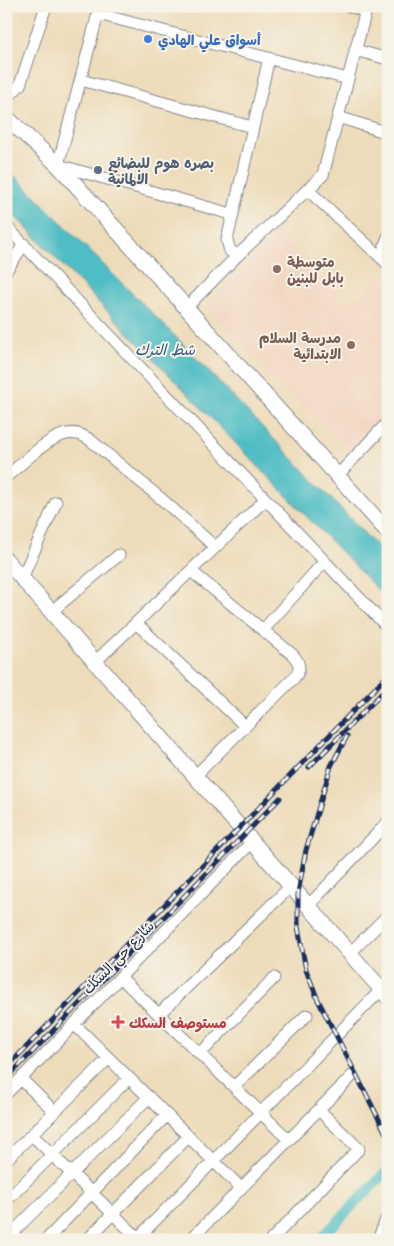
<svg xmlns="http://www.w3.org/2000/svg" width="394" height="1246" font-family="'Playpen Sans','Playpen Sans Arabic',sans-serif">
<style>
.built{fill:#f2d4be}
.water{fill:#4fbdc5;stroke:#357692}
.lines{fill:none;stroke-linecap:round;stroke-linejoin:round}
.canal{stroke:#4fbdc5;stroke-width:10}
.minor-casing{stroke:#84868c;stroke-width:13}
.tertiary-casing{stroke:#84868c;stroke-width:17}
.minor{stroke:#fff;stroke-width:11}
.tertiary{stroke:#fff;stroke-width:15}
.rail-casing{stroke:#1b2f5e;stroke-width:5}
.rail{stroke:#f7f3e8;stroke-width:3;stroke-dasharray:9;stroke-linecap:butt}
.shop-dot{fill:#3f7fe0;stroke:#f7f3e8;stroke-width:2}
.service-dot{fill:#5c6f8a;stroke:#f7f3e8;stroke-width:2}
.education-dot{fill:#8d6e63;stroke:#f7f3e8;stroke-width:2}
.health-dot{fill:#e0444e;stroke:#f7f3e8;stroke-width:2}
.labels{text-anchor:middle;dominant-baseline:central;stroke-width:4;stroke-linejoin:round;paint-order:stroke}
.shop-label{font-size:14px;font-weight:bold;fill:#366cbe;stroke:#f7f3e8;text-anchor:start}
.service-label{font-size:14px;font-weight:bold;fill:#4e5e75;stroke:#f7f3e8;text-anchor:start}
.education-label{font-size:14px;font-weight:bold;fill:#785e54;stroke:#f7f3e8;text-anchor:start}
.street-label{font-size:14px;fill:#1b2f5e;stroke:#f7f3e8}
.health-label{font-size:14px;font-weight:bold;fill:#be3a42;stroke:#f7f3e8;text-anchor:start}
.water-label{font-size:15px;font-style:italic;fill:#2b5a7d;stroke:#f7f3e8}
</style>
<rect width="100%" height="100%" fill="#f7f3e8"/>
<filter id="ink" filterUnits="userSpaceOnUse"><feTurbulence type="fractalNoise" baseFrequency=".02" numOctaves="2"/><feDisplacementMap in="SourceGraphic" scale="10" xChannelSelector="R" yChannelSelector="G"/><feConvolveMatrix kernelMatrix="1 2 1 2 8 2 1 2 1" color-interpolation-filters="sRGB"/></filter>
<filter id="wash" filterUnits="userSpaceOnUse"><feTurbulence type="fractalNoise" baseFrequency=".0096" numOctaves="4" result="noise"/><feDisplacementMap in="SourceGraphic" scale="20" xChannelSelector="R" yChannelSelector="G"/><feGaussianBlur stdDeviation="1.12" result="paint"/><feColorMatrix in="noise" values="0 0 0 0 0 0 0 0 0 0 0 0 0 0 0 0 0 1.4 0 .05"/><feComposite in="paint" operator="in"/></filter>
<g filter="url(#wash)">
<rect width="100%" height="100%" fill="#eddcb9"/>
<!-- built -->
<path class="built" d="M277,231L349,307L378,277L388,286V415L353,453L280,383L207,307Z"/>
<!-- water -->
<path class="water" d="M6,167L171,332L388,558V600L6,207Z"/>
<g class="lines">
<!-- canal -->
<path class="canal" d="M319,1240L388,1170"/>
</g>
</g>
<g filter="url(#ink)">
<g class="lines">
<defs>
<path id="minor" d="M100,6L58,165L231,214
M349,6L365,11
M98,14L348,79
M355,50L388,59
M81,80L252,127
M6,99L20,85L45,9
M338,117L388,133
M308,190L388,264
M6,226L388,628
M238,255L230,251L227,240L269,58
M381,257L388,237
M6,271L24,244
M187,307L238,255L323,175L367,6
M6,477C21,465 49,436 67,434C76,432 82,435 89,439L165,502L214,546
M336,477L388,422
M191,571L293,655C301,664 301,671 293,679L195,776
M22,578L56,502
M52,611L119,555
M136,623L245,726
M263,630L324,562
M96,661L265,500
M309,905L388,822
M350,953L388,915
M120,977L289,1140
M159,1014L291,886
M74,1024L241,1188
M200,1054L274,978
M21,1079L55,1112
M234,1087L307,1015
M6,1094L252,842
M32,1135L140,1240
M6,1160L109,1058
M6,1201L129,1078
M6,1239L149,1097
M46,1240L167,1115
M87,1240L189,1136
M136,1240L381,990
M190,1240L352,1076
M271,1240L359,1149L319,1110"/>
<path id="tertiary" d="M6,117L58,165L388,532
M6,560L388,997
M380,1240L388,1220"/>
</defs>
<!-- minor casing -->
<use href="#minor" class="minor-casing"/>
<!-- tertiary casing -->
<use href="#tertiary" class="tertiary-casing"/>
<!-- minor -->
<use href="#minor" class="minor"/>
<!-- tertiary -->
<use href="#tertiary" class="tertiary"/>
<defs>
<path id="rail" d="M347,736L331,766L306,850L298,893V927L306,970L318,1000L388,1137
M309,767L388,687
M6,1068L388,675
M6,1079L280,798"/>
</defs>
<!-- rail casing -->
<use href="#rail" class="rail-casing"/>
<!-- rail -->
<use href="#rail" class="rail"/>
</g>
</g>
<!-- markers -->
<circle class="shop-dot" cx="148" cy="39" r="5"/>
<circle class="service-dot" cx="98" cy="170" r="5"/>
<g class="education-dot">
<circle cx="277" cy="269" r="5"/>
<circle cx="351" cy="345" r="5"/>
</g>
<path class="health-dot" d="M115.5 1014.5h5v5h5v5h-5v5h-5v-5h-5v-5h5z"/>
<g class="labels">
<!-- shop labels -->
<g class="shop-label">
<text x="158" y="39">أسواق علي الهادي</text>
</g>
<!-- service labels -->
<g class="service-label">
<text x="108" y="162">بصره هوم للبضائع<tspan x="108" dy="16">الالمانية</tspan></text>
</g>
<!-- education labels -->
<g class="education-label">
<text x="287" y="261">متوسطة<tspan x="287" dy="16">بابل للبنين</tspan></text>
<text x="341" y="337" text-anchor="end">مدرسة السلام<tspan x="341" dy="16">الابتدائية</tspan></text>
</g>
<!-- street labels -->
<g class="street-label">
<text transform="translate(118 957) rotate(-46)">شارع حي السكك</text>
</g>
<!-- health labels -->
<g class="health-label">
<text x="129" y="1022">مستوصف السكك</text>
</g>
<!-- water labels -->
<g class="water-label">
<text x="165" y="348">شط الترك</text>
</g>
</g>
<!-- margin -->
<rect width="394" height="1246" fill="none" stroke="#f7f3e8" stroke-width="25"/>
</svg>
